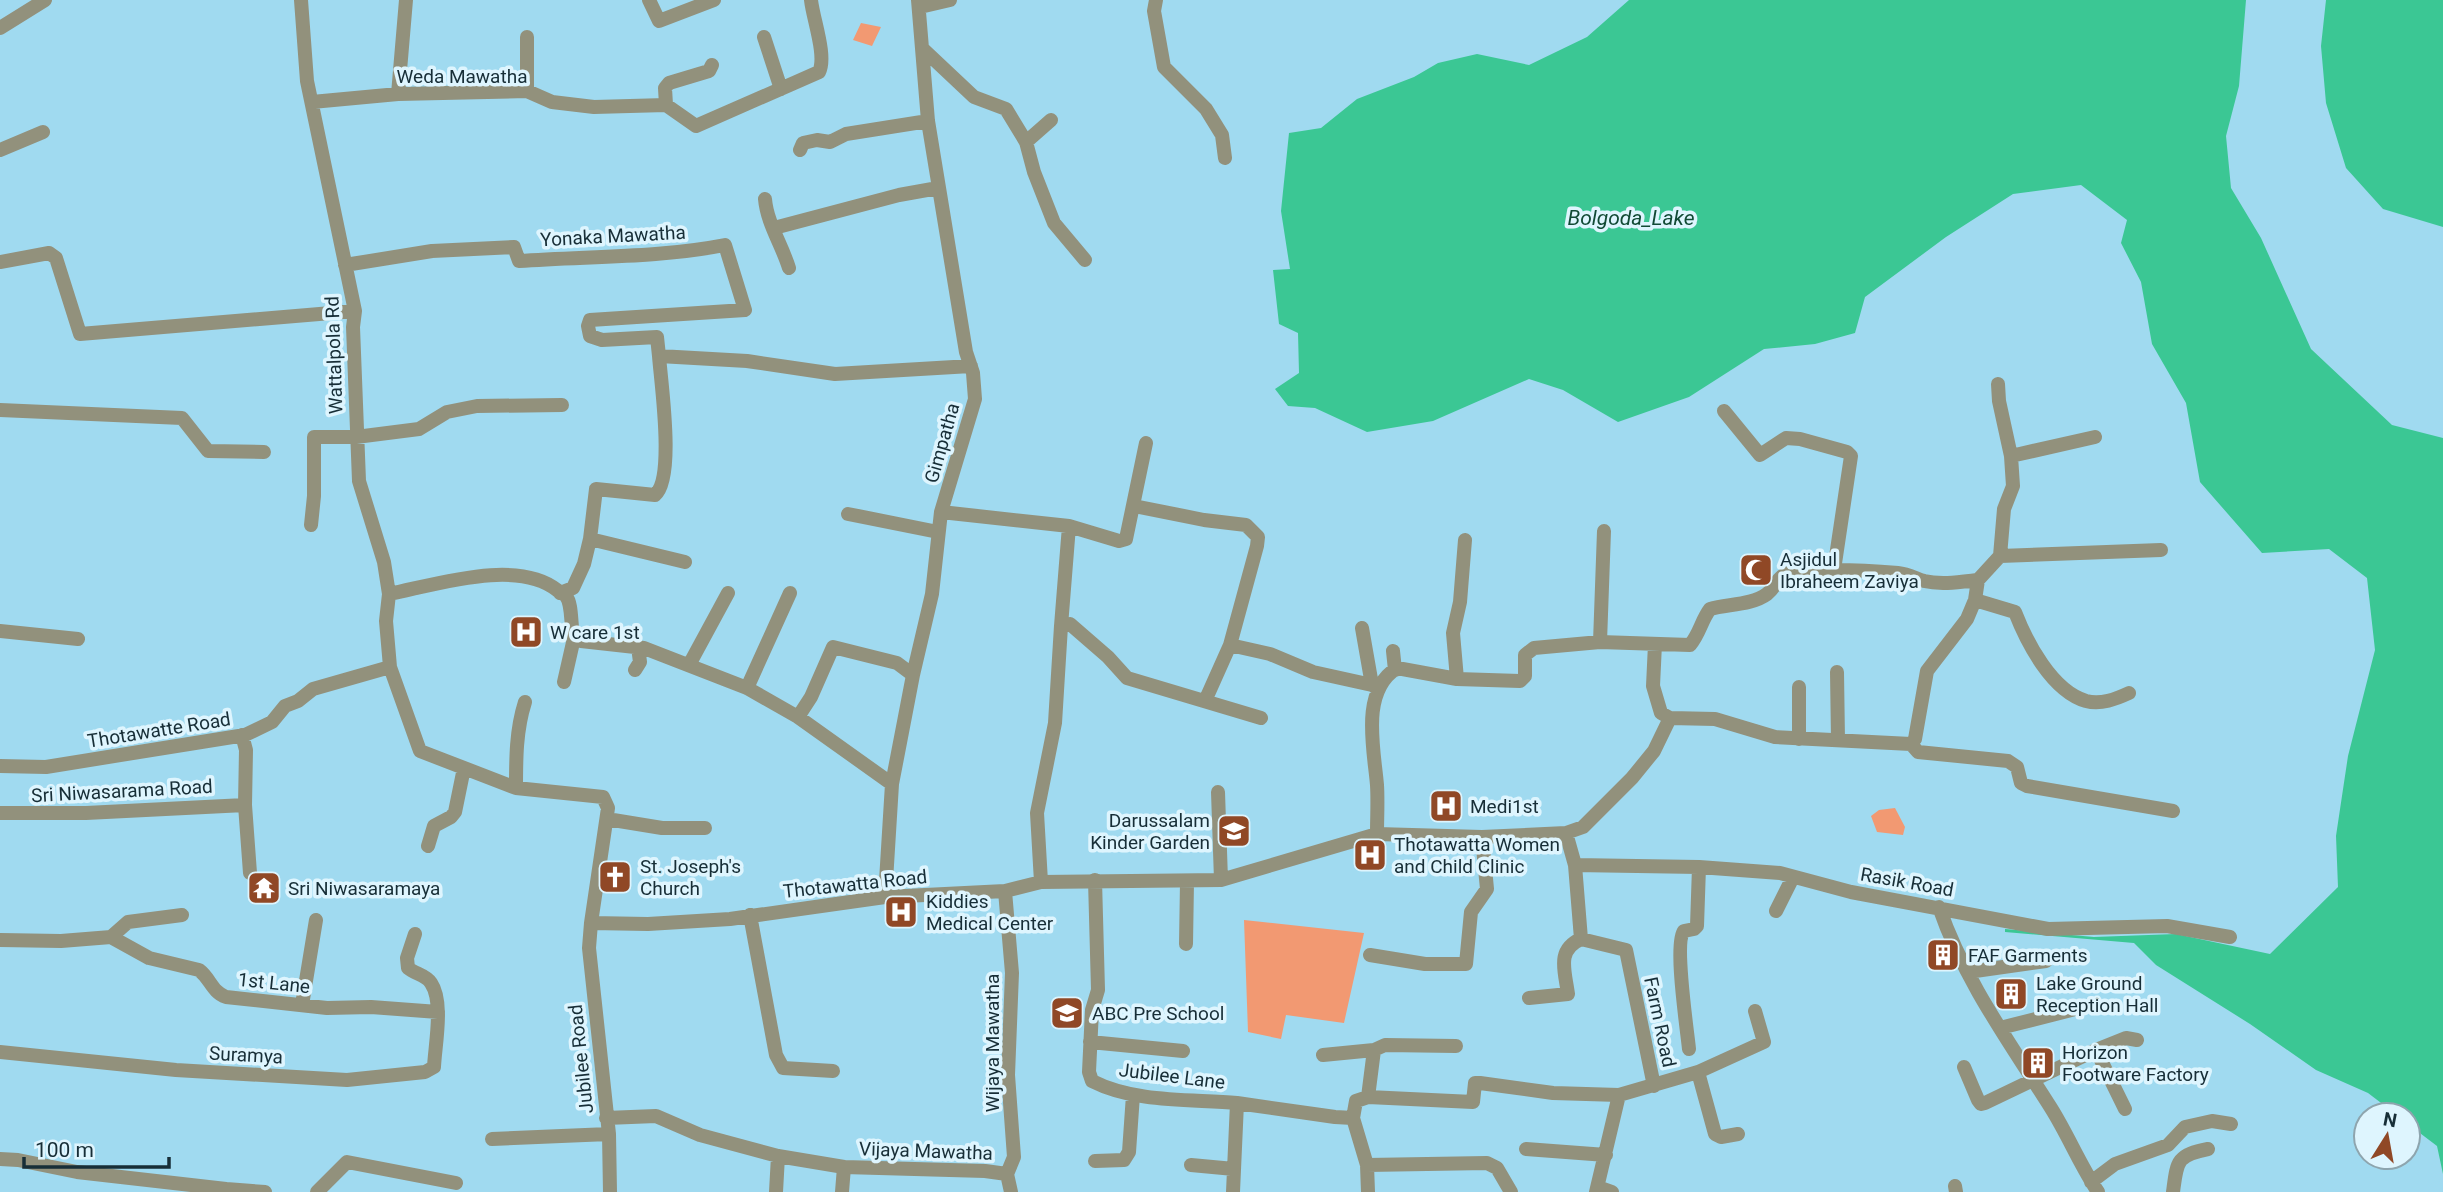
<svg xmlns="http://www.w3.org/2000/svg" width="2443" height="1192" font-family="Roboto,sans-serif">
<style>
.green{fill:#f29972}
.water{fill:#3bc794}
.lines{fill:none;stroke-linecap:round;stroke-linejoin:round}
.minor{stroke:#92917c;stroke-width:14}
.labels{text-anchor:middle;dominant-baseline:central;stroke-width:7;stroke-linejoin:round;paint-order:stroke}
.street-label{font-size:19px;fill:#172e37;stroke:#def5fe}
.poi-label{font-size:19px;fill:#172e37;stroke:#def5fe;text-anchor:start}
.water-label{font-size:21px;font-style:italic;fill:#114a35;stroke:#def5fe}
</style>
<rect width="100%" height="100%" fill="#a0daf0"/>
<!-- green -->
<path class="green" d="M861,23L881,27L872,46L853,40Z
M1895,808L1905,827L1903,835L1877,832L1871,816L1879,810Z
M1244,920L1364,933L1344,1023L1286,1015L1281,1039L1248,1032Z"/>
<!-- water -->
<path class="water" d="M1629,0H2246L2239,86L2226,136L2231,188L2261,238L2311,349L2392,425L2443,438V1174L2437,1146L2408,1124V1115H2397L2368,1093L2316,1070L2250,1024L2156,965L2134,943L2005,932V929L2094,937L2176,934L2270,954L2338,887L2336,836L2348,756L2375,650L2367,578L2329,549L2262,553L2200,482L2186,403L2152,344L2141,282L2121,243L2127,220L2081,185L2013,194L1946,237L1865,297L1855,333L1815,344L1764,349L1689,397L1618,422L1563,390L1529,379L1433,421L1367,432L1315,408L1288,406L1275,389L1299,373L1298,333L1279,324L1273,270L1290,269L1281,211L1289,133L1321,128L1357,99L1414,77L1438,63L1477,54L1529,65L1587,37Z
M2326,0H2443V227L2383,209L2346,168L2326,103L2321,46Z"/>
<g class="lines">
<!-- minor -->
<path class="minor" d="M301,0L307,81L355,311L353,327L359,481L384,562L389,594L386,621L390,667L420,751L516,788L603,797L608,808L591,923L648,924L730,919L885,897L1005,891L1041,882L1221,880L1377,834L1482,837L1566,833L1583,827L1632,778L1654,751L1670,718L1715,719L1775,737L1911,744L1915,739L1927,671L1967,619L1975,600L1978,580L2000,556L2004,509L2013,486L2011,456L2095,437
M649,0L659,21L714,0
M1156,0L1154,11L1164,67L1206,109L1222,135L1225,158
M920,7L950,0
M0,28L45,0
M527,37V91
M764,37L781,89
M923,49L974,97L1006,109L1026,142L1034,172L1054,223L1085,260
M398,94L406,0
M312,102L398,94L527,91L552,102L594,107L666,105L665,88L669,83L709,71L712,65
M666,105L696,126L819,72C827,56 813,19 811,0
M1026,142L1051,120
M0,150L43,132
M800,150L803,143L817,140L830,142L846,134L928,121
M765,199C767,223 782,245 789,268
M774,228L899,195L938,188
M0,262L49,253L56,258L80,334L355,311
M345,265L432,251L514,247L519,261C587,256 658,258 725,245L745,310L590,320L588,326L590,336L602,340L657,337L659,356
M1998,384L1999,401L2011,456
M0,410L182,418L208,451L264,452
M1724,411L1760,455L1786,438L1800,439L1847,452L1851,456L1834,570
M1134,506L1204,520L1246,525L1258,537L1257,546L1230,645L1205,701
M941,512L1069,526L1119,541L1126,539L1146,443
M848,514L938,532
M311,525L314,496V437H356L419,429L447,412L477,406L562,405
M590,539L685,562
M2000,556L2161,550
M560,593L573,588L584,564L590,539L596,489L655,495C675,479 661,383 659,356L747,361L835,374L971,366
M389,594C435,585 517,558 557,590C560,593 564,594 566,596C573,605 570,627 574,638L581,641L644,648L747,688L798,717L892,784
M1975,600L2015,612C2027,643 2052,691 2086,701C2101,705 2116,699 2129,693
M1061,626L1069,526
M1362,628L1372,685
M0,631L78,639
M1600,642L1604,531
M1655,644L1653,686L1661,713L1670,718
M1230,645L1270,654L1313,672L1372,685L1378,689
M1393,651L1395,670
M689,665L728,593
M635,670L640,662L638,647
M1837,672L1838,740
M1457,679L1453,633L1460,602L1465,540
M564,682L574,638
M1799,687V739
M747,688L790,593
M798,717L811,697L833,647L897,663L913,675
M242,735L246,750L245,805L250,873
M1911,744L1918,752L2008,761L2017,767L2021,783L2027,786L2173,811
M0,766L46,767L245,735L272,722L285,706L298,701L313,689L390,667
M516,788C516,759 516,730 525,702
M1218,792L1221,880
M0,813H86L245,805
M607,819L662,828H705
M1566,833L1575,865L1581,939L1626,950L1654,1086
M1377,834C1377,818 1378,801 1377,785C1374,749 1360,691 1397,668L1457,679L1520,681L1525,676V655L1534,648L1600,642L1690,645C1700,633 1701,621 1710,609C1728,604 1752,605 1767,594C1779,585 1775,574 1795,572C1828,568 1864,570 1898,573C1908,574 1915,578 1924,581C1941,585 1960,582 1978,580
M428,846L434,826L451,817L455,812L464,768
M1575,865L1699,867L1780,873L1851,892L2048,929L2167,926L2230,937
M1095,880L1098,990L1092,1010L1089,1072L1092,1081C1135,1103 1190,1099 1237,1103L1233,1192
M1041,882L1037,813L1055,723L1061,626L1070,624L1108,657L1127,678L1261,718
M1005,891L1012,973L1008,1075L1014,1157L1007,1174L1011,1192
M885,897L892,784L913,675L932,594L941,512L975,399L973,373L966,352L928,121L918,0
M1939,907C1964,980 2010,1043 2051,1108C2068,1135 2080,1165 2098,1192
M1776,911L1793,877
M750,915L776,1055L783,1068L833,1071
M591,923L589,948L609,1134L610,1192
M111,937L128,922L182,915
M0,940L61,941L111,937L149,958L199,970C210,978 212,992 226,997L327,1008L371,1007L438,1012
M1186,944L1187,882
M1370,955L1425,964H1466L1471,912L1487,889L1482,837
M1968,972L2046,961
M1529,998L1568,994C1565,971 1556,950 1581,939
M302,1005L316,920
M2000,1028L2095,1004
M1090,1042L1183,1051
M1689,1049C1687,1029 1674,942 1684,931L1694,929L1697,926L1699,867
M2096,1050L2125,1109
M0,1052L176,1070L347,1080L425,1072L434,1067C435,1045 444,1002 431,983C426,975 415,974 408,968L407,958L415,934
M1323,1055L1374,1050L1385,1045L1456,1046
M1964,1067L1978,1100L1981,1104L1985,1103L2096,1050L2126,1038L2137,1040
M1698,1072L1715,1134L1721,1137L1738,1134
M1368,1097L1374,1050
M1237,1103L1335,1117L1353,1118L1356,1101L1368,1097L1473,1102L1475,1083H1480L1553,1093L1619,1095L1698,1072L1764,1042L1755,1011
M606,1118L656,1116L700,1135L778,1156L844,1167L842,1192
M1353,1118L1367,1165L1368,1192
M492,1139L609,1134
M1526,1149L1606,1155
M0,1159L18,1160L77,1172L226,1189V1192
M1095,1161L1124,1160L1129,1152L1133,1095
M1191,1165L1234,1169
M1367,1165L1487,1163L1497,1168L1511,1192
M844,1167L985,1171L1007,1174
M2091,1182L2115,1164L2168,1145L2185,1127L2212,1121L2231,1124
M1955,1186L1956,1192
M1598,1187L1612,1192
M226,1189L265,1192
M317,1192L347,1162L456,1183
M776,1192L778,1156
M1596,1192L1619,1095
M2173,1192C2177,1162 2176,1155 2208,1149"/>
</g>
<!-- icons -->
<defs>
<symbol id="mosque-square" viewBox="-11 -11 22 22"><rect x="-9" y="-9" width="18" height="18" rx="4" fill="#904826" stroke="#def5fe"/><path d="M3.5-4.9A6 6 0 1 0 3.5 4.9A5 5 0 1 1 3.5-4.9Z" fill="#fff"/></symbol>
<symbol id="hospital-square" viewBox="-11 -11 22 22"><rect x="-9" y="-9" width="18" height="18" rx="4" fill="#904826" stroke="#def5fe"/><path d="M-5-5h3v3.5h4V-5h3V5h-3V1.5h-4V5h-3Z" fill="#fff"/></symbol>
<symbol id="school-square" viewBox="-11 -11 22 22"><rect x="-9" y="-9" width="18" height="18" rx="4" fill="#904826" stroke="#def5fe"/><path d="M0-5L7-2L0 1L-7-2ZM-4 1L0 2.5L4 1V4Q0 6-4 4Z" fill="#fff"/></symbol>
<symbol id="church-square" viewBox="-11 -11 22 22"><rect x="-9" y="-9" width="18" height="18" rx="4" fill="#904826" stroke="#def5fe"/><path d="M-1.2-6h2.4v3.5h3.3v2.4h-3.3V6h-2.4V-.1h-3.3v-2.4h3.3Z" fill="#fff"/></symbol>
<symbol id="temple-square" viewBox="-11 -11 22 22"><rect x="-9" y="-9" width="18" height="18" rx="4" fill="#904826" stroke="#def5fe"/><path d="M0-6L5-2H3V0L6.5 2.5H4V6H1.5V3h-3V6H-4V2.5H-6.5L-3 0V-2H-5Z" fill="#fff"/></symbol>
<symbol id="building-square" viewBox="-11 -11 22 22"><rect x="-9" y="-9" width="18" height="18" rx="4" fill="#904826" stroke="#def5fe"/><path d="M-4-6H4V6H1V3H-1V6H-4ZM-2.5-4.3h1.7v1.8h-1.7ZM.8-4.3h1.7v1.8H.8ZM-2.5-1h1.7V.8h-1.7ZM.8-1h1.7V.8H.8Z" fill="#fff"/></symbol>
</defs>
<g fill-rule="evenodd">
<use href="#mosque-square" x="1737" y="551" width="38" height="38"/>
<use href="#hospital-square" x="507" y="613" width="38" height="38"/>
<use href="#hospital-square" x="1427" y="787" width="38" height="38"/>
<use href="#school-square" x="1215" y="812" width="38" height="38"/>
<use href="#hospital-square" x="1351" y="836" width="38" height="38"/>
<use href="#church-square" x="596" y="858" width="38" height="38"/>
<use href="#temple-square" x="245" y="869" width="38" height="38"/>
<use href="#hospital-square" x="882" y="893" width="38" height="38"/>
<use href="#building-square" x="1924" y="936" width="38" height="38"/>
<use href="#building-square" x="1992" y="975" width="38" height="38"/>
<use href="#school-square" x="1048" y="994" width="38" height="38"/>
<use href="#building-square" x="2019" y="1044" width="38" height="38"/>
</g>
<g class="labels">
<!-- street labels -->
<g class="street-label">
<text x="462" y="76">Weda Mawatha</text>
<text transform="translate(613 236) rotate(-3)">Yonaka Mawatha</text>
<text transform="translate(334 355) rotate(-92)">Wattalpola Rd</text>
<text transform="translate(942 443) rotate(-74)">Gimpatha</text>
<text transform="translate(159 730) rotate(-9)">Thotawatte Road</text>
<text transform="translate(122 791) rotate(-3)">Sri Niwasarama Road</text>
<text transform="translate(1907 882) rotate(10)">Rasik Road</text>
<text transform="translate(855 884) rotate(-6)">Thotawatta Road</text>
<text transform="translate(274 983) rotate(6)">1st Lane</text>
<text transform="translate(1660 1022) rotate(78)">Farm Road</text>
<text transform="translate(992 1043) rotate(-90)">Wijaya Mawatha</text>
<text transform="translate(246 1055) rotate(3)">Suramya</text>
<text transform="translate(581 1059) rotate(-96)">Jubilee Road</text>
<text transform="translate(1172 1076) rotate(7)">Jubilee Lane</text>
<text transform="translate(926 1151) rotate(2)">Vijaya Mawatha</text>
</g>
<!-- poi labels -->
<g class="poi-label">
<text x="1780" y="559">Asjidul<tspan x="1780" dy="22">Ibraheem Zaviya</tspan></text>
<text x="550" y="632">W care 1st</text>
<text x="1470" y="806">Medi1st</text>
<text x="1210" y="820" text-anchor="end">Darussalam<tspan x="1210" dy="22">Kinder Garden</tspan></text>
<text x="1394" y="844">Thotawatta Women<tspan x="1394" dy="22">and Child Clinic</tspan></text>
<text x="640" y="866">St. Joseph's<tspan x="640" dy="22">Church</tspan></text>
<text x="288" y="888">Sri Niwasaramaya</text>
<text x="926" y="901">Kiddies<tspan x="926" dy="22">Medical Center</tspan></text>
<text x="1968" y="955">FAF Garments</text>
<text x="2036" y="983">Lake Ground<tspan x="2036" dy="22">Reception Hall</tspan></text>
<text x="1092" y="1013">ABC Pre School</text>
<text x="2062" y="1052">Horizon<tspan x="2062" dy="22">Footware Factory</tspan></text>
</g>
<!-- water labels -->
<g class="water-label">
<text x="1631" y="218">Bolgoda_Lake</text>
</g>
</g>
<!-- north arrow -->
<g transform="translate(2387 1136) rotate(11)"><circle r="33" fill="#def5fe" stroke="#8ea5ae" stroke-width="2"/>
<path d="M0-5L12 26L0 18L-12 26Z" fill="#904826"/>
<text y="-10" font-size="19" font-weight="bold" text-anchor="middle" fill="#172e37">N</text>
</g>
<!-- scale -->
<path d="M24 1157v10h145v-10" fill="none" stroke="#172e37" stroke-width="3.5"/>
<text x="35" y="1157" font-size="21" fill="#172e37" stroke="#def5fe" stroke-width="5" paint-order="stroke">100 m</text>
</svg>
